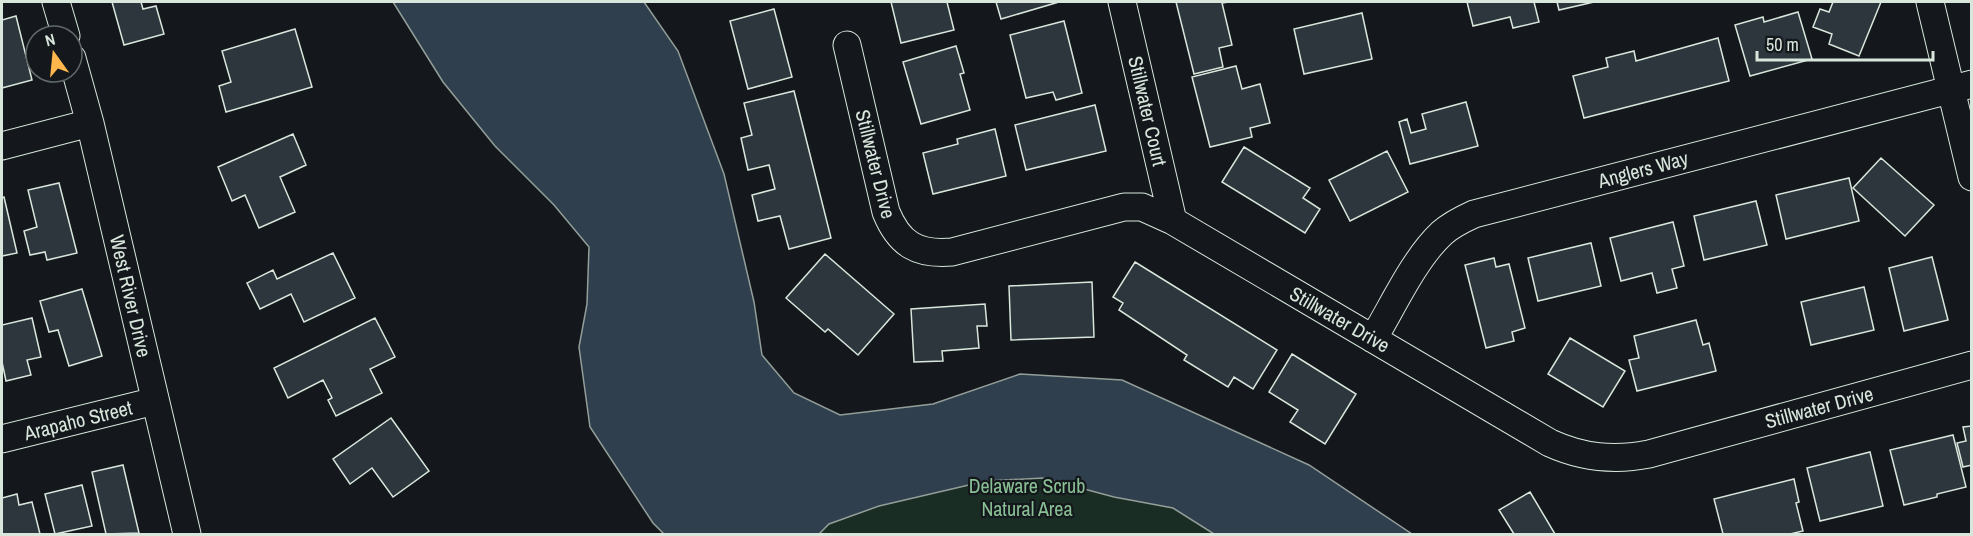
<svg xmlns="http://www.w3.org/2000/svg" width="1973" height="536" font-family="'Archivo Narrow',sans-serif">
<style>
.green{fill:#1a2d24;stroke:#939e99;stroke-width:1.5}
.water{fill:#2f3f4d;stroke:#939e99;stroke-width:1.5}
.building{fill:#2c363c;stroke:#d8e6dc;stroke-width:1.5}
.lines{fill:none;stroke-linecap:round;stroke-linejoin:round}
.minor-casing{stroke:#d8e6dc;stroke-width:29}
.minor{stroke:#14181c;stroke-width:27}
.labels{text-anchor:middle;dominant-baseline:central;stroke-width:4.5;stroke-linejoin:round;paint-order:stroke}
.street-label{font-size:20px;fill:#d8e6dc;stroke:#14181c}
.park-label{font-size:20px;fill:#8ac095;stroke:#14181c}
</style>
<rect width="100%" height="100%" fill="#14181c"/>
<!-- green -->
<path class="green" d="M1029,456L1285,534H797L880,492Z"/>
<!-- water -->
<path class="water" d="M393,2H644L678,51L724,174L754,302L762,355L794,393L840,415L933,404L1020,374L1122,380L1309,465L1412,534H1214L1173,508L1114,497L1043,478L986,481L879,506L829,524L819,534H664L653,523L590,427L579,347L587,304L589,247L554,205L495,146L443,82Z"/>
<!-- building -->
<path class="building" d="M112,2H141L143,9L156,6L164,34L124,45Z
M891,2H947L954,30L901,43Z
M996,2H1059L1001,19Z
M1176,2H1229L1222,3L1232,45L1219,48L1223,67L1194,74Z
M1467,2H1534L1539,22L1513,28L1510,17L1473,26Z
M1557,2H1594L1559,10Z
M1833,2H1881L1859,56L1829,44L1832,34L1813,27L1820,9L1829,12Z
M774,9L792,77L748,89L730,21Z
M1798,12L1812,59L1750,76L1735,25L1763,17L1764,22Z
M1362,13L1372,59L1304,74L1294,29Z
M16,16L32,80L2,88V20Z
M1064,21L1082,93L1056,100L1053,92L1026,98L1010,35Z
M295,29L312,87L226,112L219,86L231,82L222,51Z
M1718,38L1729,81L1584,118L1573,76L1608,67L1606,58L1634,51L1636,61Z
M956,46L964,73L960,74L970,110L921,124L903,62Z
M1236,66L1242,89L1260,84L1270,123L1250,128L1252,137L1210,147L1192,77Z
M794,91L831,238L789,249L780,216L758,221L752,195L775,189L769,165L748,170L741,138L752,135L744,103Z
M1466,102L1478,146L1410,164L1399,122L1407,119L1411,133L1426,129L1422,114Z
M1095,105L1106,151L1026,170L1015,125Z
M995,129L1006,176L933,194L923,153L958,144L957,139Z
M293,134L306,165L280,177L295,212L259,228L245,195L232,201L218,167Z
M1244,147L1310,188L1303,198L1320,209L1305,233L1222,182Z
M1387,151L1408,192L1350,221L1329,180Z
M1881,158L1934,205L1905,236L1853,188Z
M1849,178L1859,221L1786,239L1776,195Z
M59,183L77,253L47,260L45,252L30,255L24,231L37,227L28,190Z
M4,197L17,253L2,256V198Z
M1756,201L1767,245L1704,260L1694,216Z
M1673,222L1684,266L1672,269L1677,288L1657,293L1652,273L1621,281L1610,238Z
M1591,243L1601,286L1538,301L1528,258Z
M333,253L355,298L304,322L291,294L260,309L247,283L273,270L277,279Z
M825,254L894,314L858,355L828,329L825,332L786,298Z
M1932,257L1948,320L1904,331L1889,268Z
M1494,258L1496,267L1509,264L1525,328L1512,332L1514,341L1486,348L1465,265Z
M1135,262L1277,350L1253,389L1234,377L1228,387L1184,360L1187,355L1119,310L1123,303L1113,297Z
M1092,282L1094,337L1011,340L1009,286Z
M1864,287L1874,330L1811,345L1801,302Z
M82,289L102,356L69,366L58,330L49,332L40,301Z
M985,304L987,326H977L979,348L942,351L943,361L914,362L911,309Z
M32,318L41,357L27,360L31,375L6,381L2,362V325Z
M375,318L395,357L370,369L382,393L336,416L328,400L332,398L323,380L288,398L274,368Z
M1696,320L1703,345L1709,343L1716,371L1637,391L1629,360L1639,358L1634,336Z
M1570,338L1625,371L1603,407L1548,374Z
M1292,354L1356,394L1325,444L1290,422L1298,410L1269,392Z
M391,418L429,471L393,497L372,468L350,484L333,459Z
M1972,426V465L1963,467L1957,443L1966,441L1963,427Z
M1953,435L1966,487L1937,494V497L1904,505L1890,450Z
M1870,452L1883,506L1820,521L1807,468Z
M123,465L139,533L106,534L92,472Z
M1794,479L1799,502L1796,503L1803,531L1790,534H1723L1714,499Z
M82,485L92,526L55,534L45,494Z
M1530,492L1555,534H1514L1499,510Z
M17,494L19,505L32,502L40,534H2V498Z"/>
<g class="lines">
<defs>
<path id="minor" d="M56,2L66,36
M1122,2L1173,221
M1930,2L1972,177
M847,45L886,212C899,244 917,255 952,252L1124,207H1142L1173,221L1550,443C1583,458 1614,461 1649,454L1972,365
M72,58L90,123L187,534
M2,146L90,123
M1373,339C1393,306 1414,259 1442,233C1451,225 1463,219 1474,214L1972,84
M2,439L155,401"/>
</defs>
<!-- minor casing -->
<use href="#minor" class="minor-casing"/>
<!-- minor -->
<use href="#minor" class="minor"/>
</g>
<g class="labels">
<!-- street labels -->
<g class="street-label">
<text transform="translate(1148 111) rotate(77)">Stillwater Court</text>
<text transform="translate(876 164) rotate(76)">Stillwater Drive</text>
<text transform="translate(1643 169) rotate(-15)">Anglers Way</text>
<text transform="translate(131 296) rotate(77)">West River Drive</text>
<text transform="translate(1340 319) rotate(30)">Stillwater Drive</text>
<text transform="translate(1819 407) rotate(-15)">Stillwater Drive</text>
<text transform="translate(78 420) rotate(-14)">Arapaho Street</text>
</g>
<!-- park labels -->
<g class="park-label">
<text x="1027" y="485">Delaware Scrub<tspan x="1027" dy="23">Natural Area</tspan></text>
</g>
</g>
<!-- border -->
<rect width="1973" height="536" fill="none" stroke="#d8e6dc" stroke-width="6"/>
<!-- north arrow -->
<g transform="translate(54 54) rotate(345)"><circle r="28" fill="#14181c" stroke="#626a69" stroke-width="1.5"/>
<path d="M0-4.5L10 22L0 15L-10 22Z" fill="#ffb74d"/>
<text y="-9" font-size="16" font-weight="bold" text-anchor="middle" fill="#d8e6dc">N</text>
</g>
<!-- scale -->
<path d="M1757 51v9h176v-9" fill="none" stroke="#d8e6dc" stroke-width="3"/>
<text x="1766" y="51" font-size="18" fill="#d8e6dc" stroke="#14181c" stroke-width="4.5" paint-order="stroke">50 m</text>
</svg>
